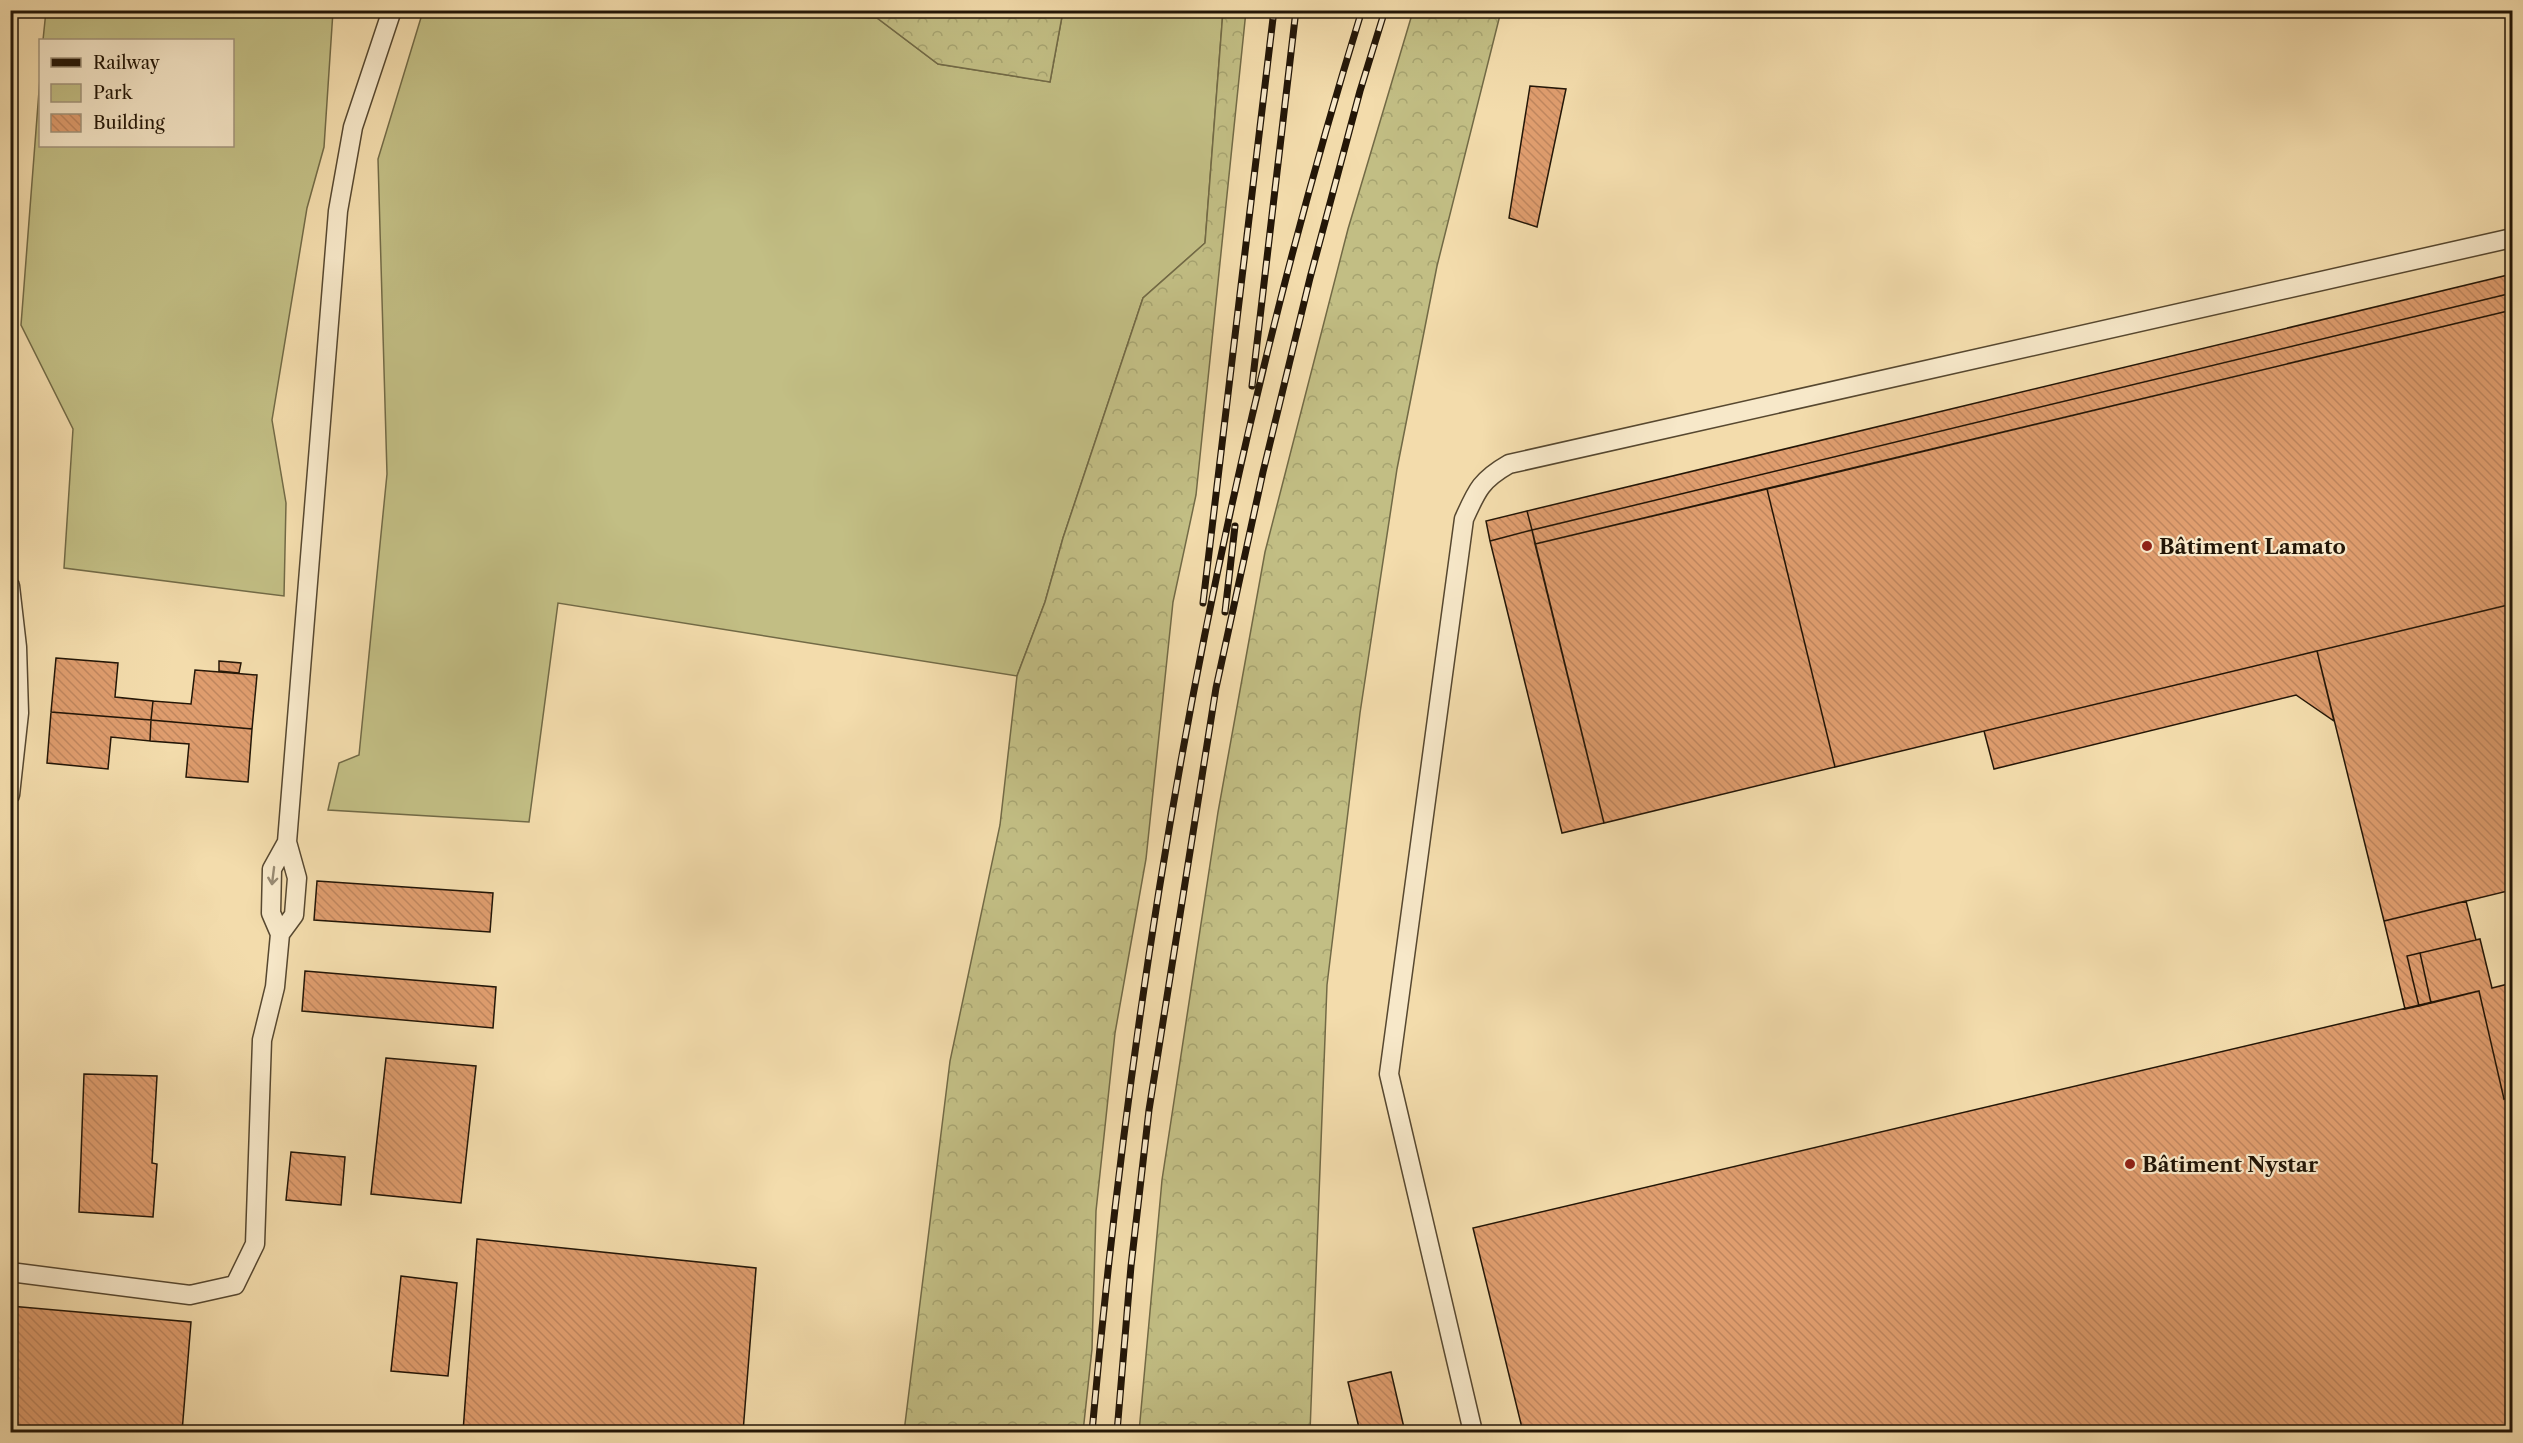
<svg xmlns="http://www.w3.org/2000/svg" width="2523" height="1443" font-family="'Libre Caslon Text',serif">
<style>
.green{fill:#c2be84;stroke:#726a46;stroke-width:1.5}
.forest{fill:url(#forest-crowns);stroke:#726a46;stroke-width:1.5}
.building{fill:url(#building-back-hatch);stroke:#231607;stroke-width:1.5}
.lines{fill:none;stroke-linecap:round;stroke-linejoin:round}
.service-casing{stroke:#574830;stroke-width:21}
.service{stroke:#f7e8c9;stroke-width:18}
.rail-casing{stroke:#231607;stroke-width:7}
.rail{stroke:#f7e8c9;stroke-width:4.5;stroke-dasharray:14;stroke-linecap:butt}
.oneway{stroke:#988a72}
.poi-dot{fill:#8f2418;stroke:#f7e8c9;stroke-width:2}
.labels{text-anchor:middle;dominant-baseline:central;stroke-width:4.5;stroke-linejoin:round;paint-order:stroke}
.poi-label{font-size:21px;font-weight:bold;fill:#231607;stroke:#f7e8c9;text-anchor:start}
</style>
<defs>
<pattern id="forest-crowns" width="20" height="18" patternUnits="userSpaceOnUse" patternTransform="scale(1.5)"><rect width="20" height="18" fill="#c2be84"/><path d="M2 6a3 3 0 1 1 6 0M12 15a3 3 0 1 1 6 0" fill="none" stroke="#a6a370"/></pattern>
<pattern id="building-back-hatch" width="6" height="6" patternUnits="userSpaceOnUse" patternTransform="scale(1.5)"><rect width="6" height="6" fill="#df9d6e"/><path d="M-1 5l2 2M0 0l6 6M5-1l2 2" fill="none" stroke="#bf865e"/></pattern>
</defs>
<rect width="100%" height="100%" fill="#f3dcac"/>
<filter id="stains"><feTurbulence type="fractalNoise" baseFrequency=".00333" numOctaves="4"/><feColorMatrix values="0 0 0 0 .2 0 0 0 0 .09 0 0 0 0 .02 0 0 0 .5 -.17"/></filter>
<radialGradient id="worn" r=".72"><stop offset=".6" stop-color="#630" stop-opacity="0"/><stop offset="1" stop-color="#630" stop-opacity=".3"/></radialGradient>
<!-- green -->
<path class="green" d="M799,10V16L877,18L938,64L1050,82L1063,11H1223L1205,243L1143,298L1063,538L1045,602L1017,676L558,603L529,822L328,810L339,763L359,755L387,474L378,159L423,11Z
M46,11H333L324,147L307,208L272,420L286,503L284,596L64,568L73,429L21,325L40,78V146H232V40H43Z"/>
<!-- forest -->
<path class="forest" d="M799,10H1063V11L1050,82L938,64L877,18L798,16Z
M1223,11H1246L1196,495L1173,602L1146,859L1115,1033L1096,1211L1092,1349L1083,1432H904L950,1061L1000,825L1017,676L1045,602L1063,538L1143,298L1205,243Z
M1413,11H1501L1437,266L1397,469L1360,713L1327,985L1310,1432H1139L1162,1180L1218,812L1265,552L1348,229Z"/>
<!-- building -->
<path class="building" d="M1530,86L1566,89L1537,227L1509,218Z
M2512,274V293L1532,530L1527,511Z
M2512,293V310L1535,544L1532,530Z
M2512,310V604L1835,767L1767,489Z
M1767,489L1835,767L1604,823L1535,544Z
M1527,511L1532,530L1490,541L1486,521Z
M1532,530L1604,823L1562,833L1490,541Z
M2512,604V890L2384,921L2317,651Z
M2317,651L2334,721L2296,695L1994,769L1984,731Z
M56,658L118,663L115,697L153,701L151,720L51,712Z
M219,661L241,663L239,673L219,671Z
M195,670L257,675L252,729L151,720L153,701L191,704Z
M51,712L151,720L150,741L111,737L108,769L47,763Z
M151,720L252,729L248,782L186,777L189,744L150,741Z
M317,881L493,893L490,932L314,920Z
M2466,901L2476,940L2407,956L2419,1006L2405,1009L2384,921Z
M2480,939L2492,988L2512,983V1097L2504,1099L2479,991L2431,1003L2420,953Z
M2420,953L2431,1003L2419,1006L2407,956Z
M305,971L496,987L493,1028L302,1011Z
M2479,991L2504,1099L2512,1097V1432H1523L1473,1228Z
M386,1058L476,1066L461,1203L371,1194Z
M84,1074L157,1076L152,1163L157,1164L153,1217L79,1212Z
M291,1152L345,1157L341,1205L286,1200Z
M477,1239L756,1268L743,1432H463Z
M401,1276L457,1283L448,1376L391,1371Z
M10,1306L191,1322L182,1432H10Z
M1391,1372L1405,1432H1360L1348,1382Z"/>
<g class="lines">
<defs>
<path id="service" d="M10,586L17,647L19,713L10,795
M280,934L294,915L297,878L287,842L338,211L353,127L392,10
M10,1272L190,1295L235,1285L255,1244L262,1040L275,987L280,934L271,913L272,869L287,842
M1473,1432L1389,1074L1464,519C1477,490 1481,480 1509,464L2512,238"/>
</defs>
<!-- service casing -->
<use href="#service" class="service-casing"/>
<!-- service -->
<use href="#service" class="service"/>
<defs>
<path id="rail" d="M1252,386L1296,10
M1203,603L1274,10
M1225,612L1235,526
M1092,1432C1135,951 1219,472 1362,10
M1117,1432L1131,1266L1149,1110L1216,688L1263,472L1310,278L1360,91L1385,10"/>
</defs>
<!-- rail casing -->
<use href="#rail" class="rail-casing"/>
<!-- rail -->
<use href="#rail" class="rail"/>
</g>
<!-- one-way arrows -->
<defs><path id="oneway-shaft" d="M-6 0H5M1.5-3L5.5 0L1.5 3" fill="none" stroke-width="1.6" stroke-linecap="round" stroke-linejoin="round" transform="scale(1.5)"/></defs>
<use class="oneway" href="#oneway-shaft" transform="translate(273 876) rotate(97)"/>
<!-- markers -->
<g class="poi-dot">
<circle cx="2147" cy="546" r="6"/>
<circle cx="2130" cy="1164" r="6"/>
</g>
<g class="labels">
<!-- poi labels -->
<g class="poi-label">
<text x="2159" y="546">Bâtiment Lamato</text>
<text x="2142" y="1164">Bâtiment Nystar</text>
</g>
</g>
<!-- margin -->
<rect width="2523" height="1443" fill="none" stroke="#f3dcac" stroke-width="36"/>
<rect x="12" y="12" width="2499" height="1419" fill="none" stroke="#231607" stroke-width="3"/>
<rect x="18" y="18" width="2487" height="1407" fill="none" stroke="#231607" stroke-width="1.5"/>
<!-- legend -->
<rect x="39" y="39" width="195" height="108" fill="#f7e8c9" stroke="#a2947b" stroke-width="1.5"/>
<rect x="51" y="58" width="30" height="9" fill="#231607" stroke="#a2947b" stroke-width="1.5"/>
<text x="93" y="69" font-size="18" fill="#231607">Railway</text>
<rect x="51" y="84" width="30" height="18" fill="#c2be84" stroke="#a2947b" stroke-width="1.5"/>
<text x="93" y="99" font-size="18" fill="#231607">Park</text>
<rect x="51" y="114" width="30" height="18" fill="url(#building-back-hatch)" stroke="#a2947b" stroke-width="1.5"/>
<text x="93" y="129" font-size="18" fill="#231607">Building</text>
<rect width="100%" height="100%" filter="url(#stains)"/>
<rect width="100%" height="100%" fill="url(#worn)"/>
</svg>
